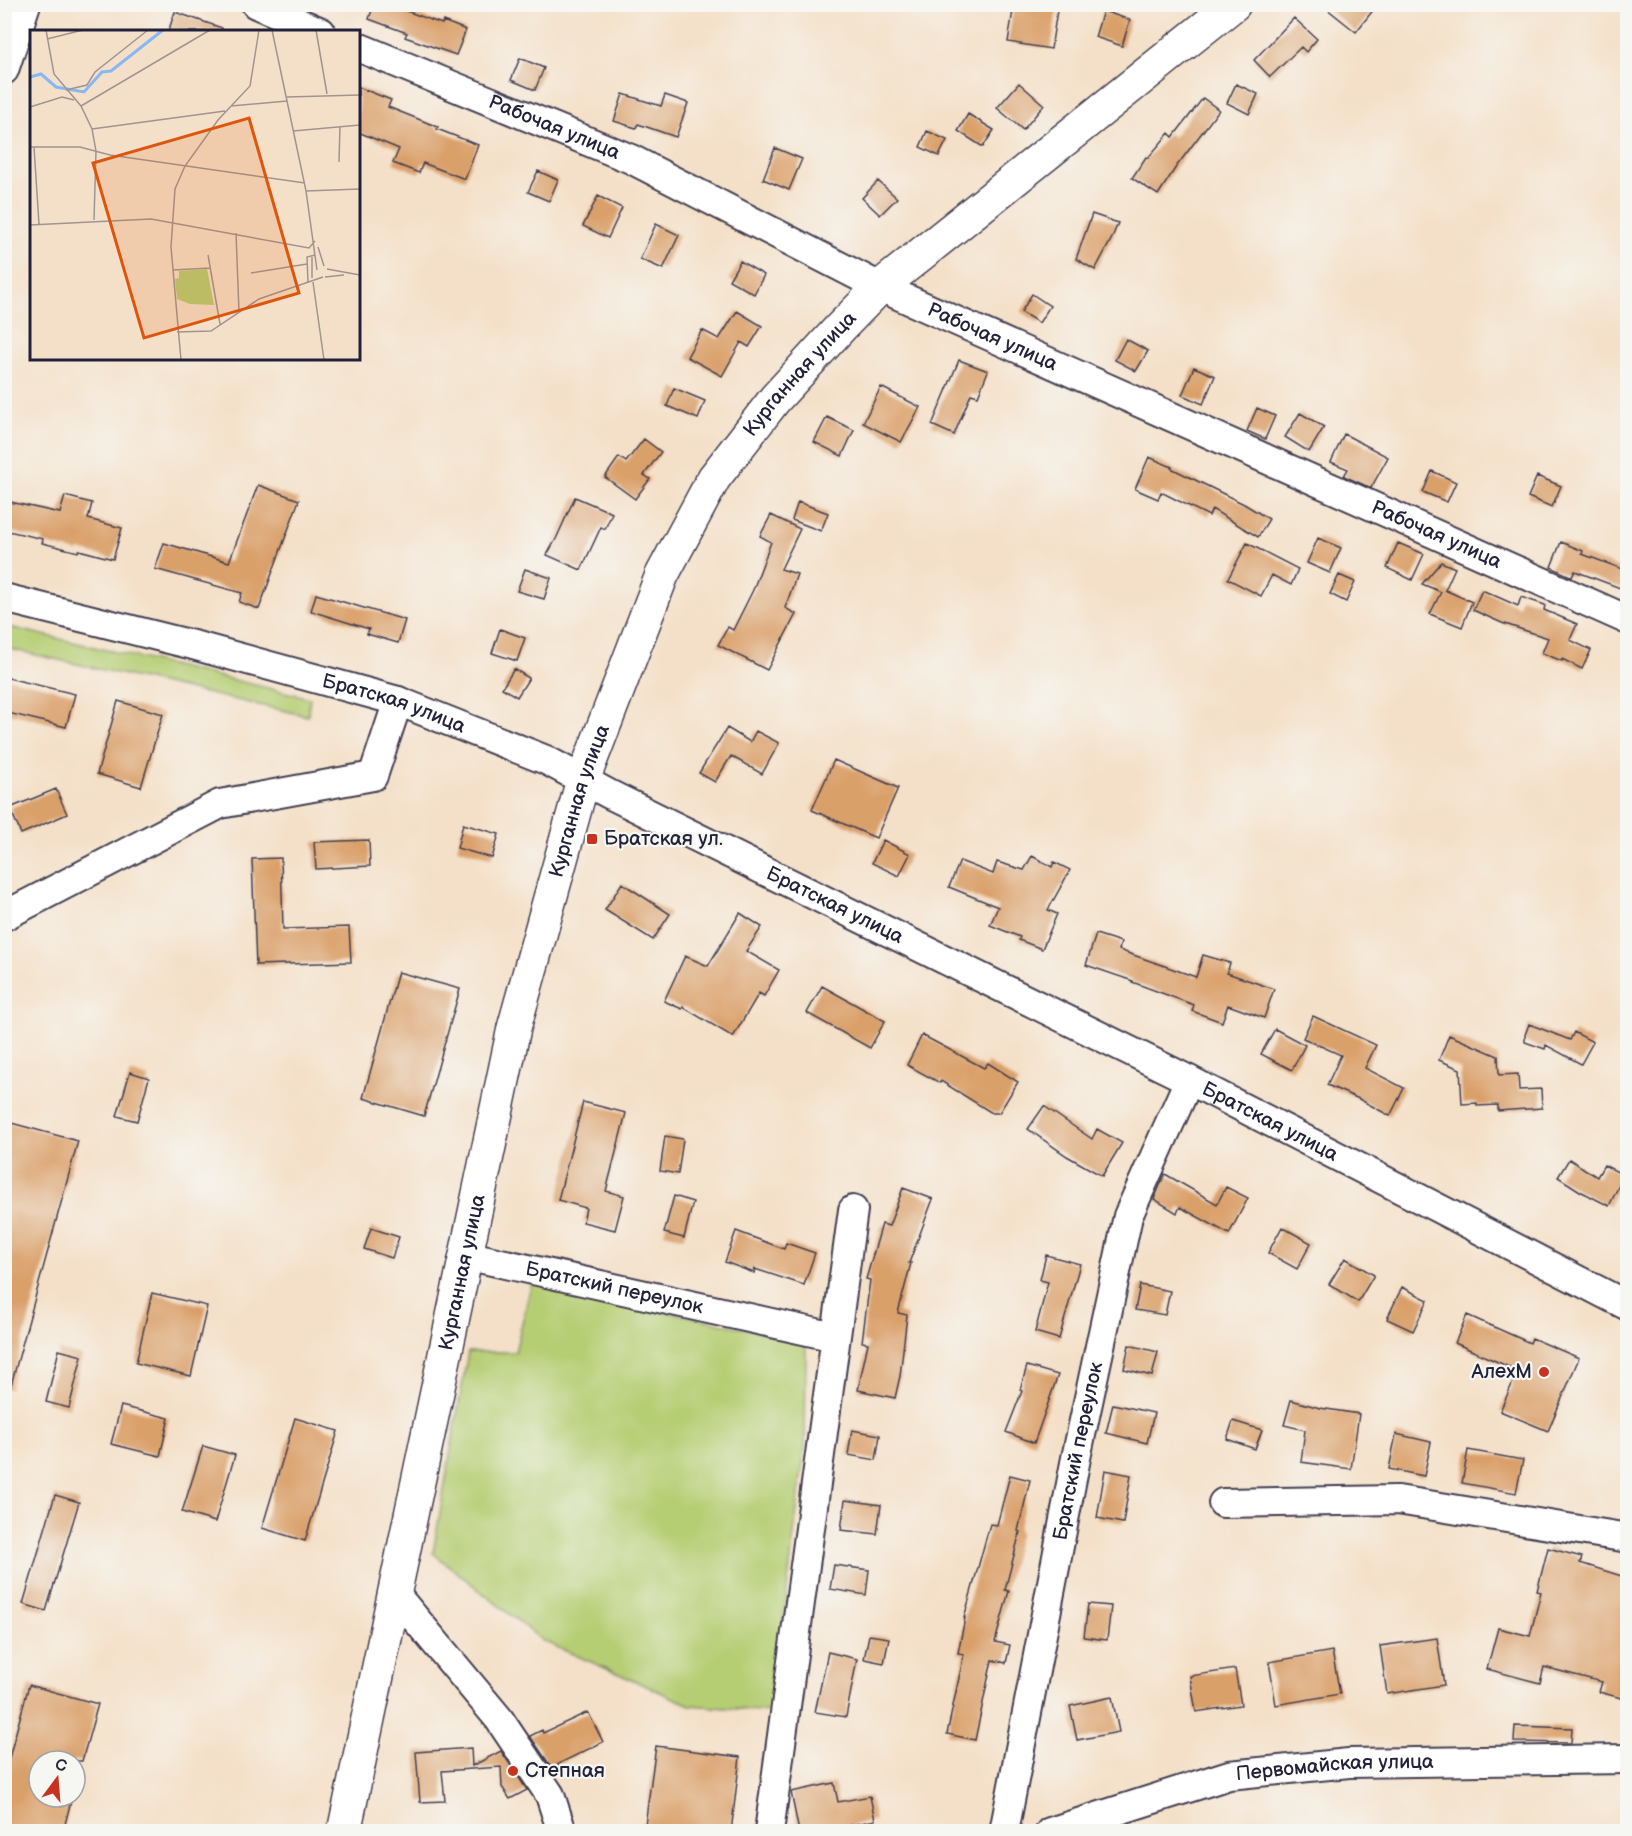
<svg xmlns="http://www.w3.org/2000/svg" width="1632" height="1836" font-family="'Balsamiq Sans',sans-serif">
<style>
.green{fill:#b6ce73;stroke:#6c7857;stroke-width:1.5}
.building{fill:#daa06a}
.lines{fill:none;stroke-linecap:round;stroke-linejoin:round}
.minor-casing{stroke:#423e50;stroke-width:32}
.major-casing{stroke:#423e50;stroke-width:36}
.minor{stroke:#fff;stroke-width:28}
.major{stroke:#fff;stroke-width:33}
.poi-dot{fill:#c8321e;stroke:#f6f6f2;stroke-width:2}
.labels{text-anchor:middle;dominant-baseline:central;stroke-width:4.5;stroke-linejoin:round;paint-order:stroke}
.street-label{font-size:20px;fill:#22223b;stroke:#f6f6f2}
.poi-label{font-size:20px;fill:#22223b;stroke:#f6f6f2;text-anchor:start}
.inset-river{fill:none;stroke:#88b8f4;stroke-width:3}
.inset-road{fill:none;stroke:#a09490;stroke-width:1.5}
.view{fill:#de560e;fill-opacity:0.15;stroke:#de560e;stroke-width:3}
.inset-edge{fill:none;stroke:#22223b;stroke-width:3}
</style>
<rect width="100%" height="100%" fill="#f6f6f2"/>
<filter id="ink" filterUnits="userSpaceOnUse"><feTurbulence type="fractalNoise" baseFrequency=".0167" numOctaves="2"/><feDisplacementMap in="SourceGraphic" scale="12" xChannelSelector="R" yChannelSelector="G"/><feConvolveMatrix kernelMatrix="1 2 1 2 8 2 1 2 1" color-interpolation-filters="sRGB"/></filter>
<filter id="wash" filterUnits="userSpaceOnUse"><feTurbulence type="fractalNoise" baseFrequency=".008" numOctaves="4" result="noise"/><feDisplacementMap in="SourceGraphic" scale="24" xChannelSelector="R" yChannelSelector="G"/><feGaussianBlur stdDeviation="1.35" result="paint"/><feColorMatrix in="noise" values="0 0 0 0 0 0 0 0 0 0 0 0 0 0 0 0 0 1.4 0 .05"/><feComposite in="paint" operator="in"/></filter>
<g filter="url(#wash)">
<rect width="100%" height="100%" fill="#f4e0c8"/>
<!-- green -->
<path class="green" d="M5,626L310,698L308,716L5,648Z
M532,1282L806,1342L805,1445L772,1712L690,1705L543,1641L433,1553L468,1352H515Z"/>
<g id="blocks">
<!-- building -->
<path class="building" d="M374,4H387L442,24L443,21L466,30L456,55L405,37L407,33L369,19Z
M1014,4H1058L1051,49L1008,42Z
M1321,4H1378L1356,32Z
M1103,11L1130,20L1122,46L1095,37Z
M175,12L222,28V32H168Z
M1294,18L1317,39L1306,52L1301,47L1270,77L1254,60Z
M520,58L544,68L535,90L511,80Z
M1019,83L1044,105L1023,130L997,108Z
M1236,84L1258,94L1249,114L1227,103Z
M358,87L391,100L388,107L438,127L437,129L478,145L465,179L423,163L419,173L393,163L399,149L358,132Z
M623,94L661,106L665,95L688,103L676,137L638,124L636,128L614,121Z
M1203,98L1219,110L1176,167L1158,195L1132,178L1146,157L1148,158L1169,133L1173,137Z
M968,114L994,130L983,147L958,131Z
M927,131L947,140L939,156L920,147Z
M775,148L802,159L789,190L763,179Z
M538,171L558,180L549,201L528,192Z
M878,181L897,198L880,215L862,198Z
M598,196L622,208L608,238L583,226Z
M1092,214L1118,223L1112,238L1095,270L1076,259Z
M656,224L679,235L663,269L640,259Z
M740,261L764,275L754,294L729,280Z
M1032,294L1050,306L1039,323L1021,312Z
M737,311L762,326L749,347L741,342L722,376L687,357L702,330L719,339Z
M1126,339L1148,351L1136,371L1115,360Z
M959,360L988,371L978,396L971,394L954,435L932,425Z
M1194,367L1215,376L1203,404L1182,395Z
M881,387L920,407L901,442L863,423Z
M674,388L705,401L698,419L667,406Z
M1257,408L1275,416L1265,439L1247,431Z
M1300,413L1324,427L1309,452L1285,437Z
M827,417L854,430L842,456L814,442Z
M1344,434L1388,457L1371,488L1344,476L1348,469L1331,462Z
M644,439L661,452L644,475L650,479L635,499L605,477L619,457L626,462Z
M1149,457L1172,467L1171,468L1244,504L1269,519L1258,537L1212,509L1209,516L1161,492L1158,499L1135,489Z
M1432,471L1456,482L1447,502L1423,492Z
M1537,476L1561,486L1552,507L1528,497Z
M258,485L299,500L259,609L239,602L242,593L155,569L164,543L229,562Z
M65,496L92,503L88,519L122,528L113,559L79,550L78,552L42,543L43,539L4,530L10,502L60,513Z
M575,497L612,513L605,529L601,527L581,570L547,555L556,539Z
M798,502L828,513L821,531L792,520Z
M771,515L800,529L781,569L797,574L785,608L796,614L767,670L718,645L728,627L733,630L753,590L771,542L760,536Z
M1318,538L1341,548L1330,573L1307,563Z
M1561,542L1583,551L1582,554L1628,571V591L1575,571L1572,577L1551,567Z
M1247,543L1298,569L1291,585L1272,575L1261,596L1228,579Z
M1398,543L1424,554L1412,580L1387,568Z
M1441,562L1455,568L1445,590L1472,602L1462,627L1430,614L1441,592L1422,584Z
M525,569L551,578L544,599L517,591Z
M1339,575L1355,582L1346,602L1330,594Z
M1482,590L1518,606L1521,597L1545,605L1544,610L1577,624L1570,640L1591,650L1582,669L1562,659V661L1542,653L1548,638L1502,623L1473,610Z
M316,594L405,620L398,643L367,634L369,629L311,611Z
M500,629L525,638L517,661L492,653Z
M514,669L529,678L517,697L502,688Z
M4,677L75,694L66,727L4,712Z
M118,701L163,714L141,787L97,774Z
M727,728L750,742L756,731L779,743L762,774L731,756L715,782L699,773Z
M834,760L898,788L876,838L812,810Z
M56,789L67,814L21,834L10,808Z
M463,824L499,834L492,858L457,848Z
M369,840L370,866L316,869L314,842Z
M883,840L910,854L899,876L872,863Z
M1032,856L1052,867L1054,862L1070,870L1048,910L1057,914L1042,949L1019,940L1020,937L990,925L998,907L949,887L960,861L993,874L997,862L1024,870Z
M281,858L283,929L349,927L351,962L256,965L252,859Z
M622,883L670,914L653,940L605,910Z
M740,913L762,927L746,951L779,970L764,996L759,993L733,1037L683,1007L682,1009L664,1001L685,956L708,966Z
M1096,934L1121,942L1119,950L1196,977L1203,955L1230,963L1227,973L1274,989L1264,1018L1228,1005L1222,1022L1192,1011L1194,1005L1132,982L1133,981L1086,965Z
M398,972L460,989L424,1116L363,1098Z
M822,986L885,1021L870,1048L807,1013Z
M1313,1016L1376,1045L1365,1068L1404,1088L1390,1116L1359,1099L1327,1085L1341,1055L1303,1038Z
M1529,1024L1570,1040L1574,1032L1593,1042L1581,1064L1546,1045L1545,1049L1525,1042V1035Z
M1275,1029L1305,1045L1292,1070L1261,1054Z
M922,1035L984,1068L988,1063L1018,1082L999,1113H992L941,1081L940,1083L907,1065Z
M1449,1035L1498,1056L1499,1075L1518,1074L1519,1090L1541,1089L1542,1108L1498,1111V1105L1477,1106V1103L1462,1104L1460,1069L1439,1060Z
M130,1072L149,1078L137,1121L117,1116Z
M583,1102L626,1113L606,1191L624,1196L615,1230L583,1222L586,1208L558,1200Z
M1044,1106L1092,1139L1097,1129L1122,1143L1102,1176L1067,1156L1028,1129Z
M4,1121L78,1141L10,1389L4,1388Z
M665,1136L683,1139L678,1174L660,1171Z
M1569,1159L1597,1177L1604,1165L1624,1175L1609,1206L1580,1191L1558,1177Z
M1165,1174L1217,1204L1226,1187L1248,1198L1229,1234L1180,1207L1177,1213L1154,1199Z
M903,1188L933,1199L909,1263H911L898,1313L907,1315L900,1376L895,1398L858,1390L868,1343L862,1342L870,1280L866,1279L882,1224L889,1226Z
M674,1196L693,1202L684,1238L664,1233Z
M1282,1227L1311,1243L1297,1269L1268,1253Z
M371,1228L399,1237L392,1258L364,1249Z
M736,1231L784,1249L786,1243L815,1253L804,1285L755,1269L754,1273L725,1262Z
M1046,1255L1080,1264L1059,1339L1035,1332L1048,1282L1040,1280Z
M1345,1258L1374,1275L1358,1302L1329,1284Z
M1140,1285L1170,1291L1165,1315L1135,1310Z
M1402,1287L1428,1300L1413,1331L1387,1319Z
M152,1293L207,1306L191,1376L136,1363Z
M1467,1315L1530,1343L1532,1338L1579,1358L1548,1431L1500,1411L1518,1371L1455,1343Z
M1129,1345L1158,1352L1152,1376L1124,1369Z
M59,1350L82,1356L69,1408L46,1402Z
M1027,1366L1058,1375L1034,1443L1006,1432L1022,1391L1020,1390Z
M1291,1400L1320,1408L1359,1414L1351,1469L1301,1462L1305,1430L1284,1425Z
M1113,1404L1154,1413L1147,1443L1106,1433Z
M121,1406L169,1418L160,1456L111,1444Z
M295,1418L338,1431L305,1541L262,1528Z
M1233,1421L1262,1430L1255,1449L1227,1439Z
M852,1430L880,1435L876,1460L848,1455Z
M1396,1434L1431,1442L1424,1476L1389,1469Z
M203,1446L235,1455L215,1522L182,1512Z
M1468,1450L1523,1460L1516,1493L1462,1483Z
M1105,1470L1131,1475L1123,1523L1097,1518Z
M1010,1475L1030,1480L1018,1531L1020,1532L1005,1590L1009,1591L995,1642L1010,1645L1006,1663L992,1660L975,1740L947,1734L964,1654L958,1653L965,1618H964L990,1524L997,1525Z
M55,1495L79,1502L46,1611L23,1604Z
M845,1500L881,1505L877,1534L841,1530Z
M1548,1548L1582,1557L1580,1563L1628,1578V1687L1625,1699L1599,1692L1602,1682L1544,1667L1540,1683L1487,1669L1498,1628L1530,1636L1541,1592L1537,1591Z
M834,1565L869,1570L866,1595L830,1589Z
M1088,1604L1111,1606L1107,1640L1084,1637Z
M869,1635L889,1638L884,1663L864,1659Z
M1437,1638L1444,1685L1387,1694L1380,1646Z
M1332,1651L1340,1694L1276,1705L1269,1662Z
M828,1652L857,1659L846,1717L815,1712Z
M1235,1669L1241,1705L1196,1712L1190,1676Z
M29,1685L98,1704L82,1761H39V1797H72L63,1832H4V1776Z
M1112,1697L1119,1732L1077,1740L1070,1706Z
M588,1712L603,1742L558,1764L561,1771L556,1774L530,1736L542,1730L543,1733Z
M1515,1726L1572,1728L1571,1743L1514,1742Z
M656,1746L740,1757L731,1832H644Z
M471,1748L472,1766L501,1751L527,1790L510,1799L502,1787L501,1767L442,1771L445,1801L420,1802L416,1752Z
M834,1783L838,1802L870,1796L875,1820L820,1832H799L791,1792Z"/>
</g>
</g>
<g filter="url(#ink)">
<use href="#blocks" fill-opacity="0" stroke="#423e50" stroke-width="1.5"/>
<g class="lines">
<defs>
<g id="minor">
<path d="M256,4L321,32"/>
<path id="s1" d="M358,47L631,159L880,287L1628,620"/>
<path d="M4,70L26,4"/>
<path id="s2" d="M4,598L193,645L398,701L546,760L609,794L1189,1080L1628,1306"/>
<path d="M4,916L220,804L373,776L398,701"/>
<path id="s3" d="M465,1255L835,1337"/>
<path d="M1223,1503L1398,1500L1628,1538"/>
<path d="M394,1593L499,1719L550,1795L562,1832"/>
<path d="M769,1832L853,1210"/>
<path id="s4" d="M1004,1832L1076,1458L1128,1216L1189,1080"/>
<path id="s5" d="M1050,1832L1229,1775L1349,1763L1628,1759"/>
</g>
<g id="major">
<path id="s6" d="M344,1832L514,1028L583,780L662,575L714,478L775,399L840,328L880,287L1234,4"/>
</g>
</defs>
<!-- minor casing -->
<use href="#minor" class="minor-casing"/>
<!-- major casing -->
<use href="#major" class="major-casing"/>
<!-- minor -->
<use href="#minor" class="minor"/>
<!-- major -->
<use href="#major" class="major"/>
</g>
</g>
<!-- markers -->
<g class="poi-dot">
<rect x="586" y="833" width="12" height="12" rx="3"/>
<circle cx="1544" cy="1372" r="6"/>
<circle cx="513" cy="1771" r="6"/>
</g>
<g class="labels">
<!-- street labels -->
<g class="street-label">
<text stroke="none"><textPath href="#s1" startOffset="212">Рабочая улица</textPath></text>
<text stroke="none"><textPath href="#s1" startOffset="698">Рабочая улица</textPath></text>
<text stroke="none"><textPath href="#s6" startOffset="1544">Курганная улица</textPath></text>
<text stroke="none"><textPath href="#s1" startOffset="1184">Рабочая улица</textPath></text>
<text stroke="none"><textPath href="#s2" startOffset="404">Братская улица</textPath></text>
<text stroke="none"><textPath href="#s6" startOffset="1058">Курганная улица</textPath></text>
<text stroke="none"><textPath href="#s2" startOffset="890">Братская улица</textPath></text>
<text stroke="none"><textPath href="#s2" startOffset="1376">Братская улица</textPath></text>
<text stroke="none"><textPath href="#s6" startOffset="572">Курганная улица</textPath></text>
<text stroke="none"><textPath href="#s3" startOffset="153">Братский переулок</textPath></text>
<text stroke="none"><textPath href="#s4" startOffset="388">Братский переулок</textPath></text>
<text stroke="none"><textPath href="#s5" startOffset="294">Первомайская улица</textPath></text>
</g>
<!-- poi labels -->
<g class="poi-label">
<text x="604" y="839">Братская ул.</text>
<text x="1532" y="1372" text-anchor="end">АлехМ</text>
<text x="525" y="1771">Степная</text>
</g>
</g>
<!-- overview -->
<g transform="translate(30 30)">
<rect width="330" height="330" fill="#f4e0c8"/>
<path d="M177,239L184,275L160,274L147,269L145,249L149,248V241Z" fill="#b6ce73"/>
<path class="inset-river" d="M0,47L11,44L26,57L54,62L72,42L81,41L133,0"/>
<path class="inset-road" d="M16,0L24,44L51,76L62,99L66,121L64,190M242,0L276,161L287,240M286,0L297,64M17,9L53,0M36,60L57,55L65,42L118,0M257,67L330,65M51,76L180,0M201,76L257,71M0,77L32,67L44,70M62,99L195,81M263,101L330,95M0,117H50L80,125L275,153M4,117L9,194M309,132L310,96M276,161L330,159M0,195L121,189L279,218L285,211M206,203L209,282M288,217L294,236M178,225L190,294M282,227V248M297,239L330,245M143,240L180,238M221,243L277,234M295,247L314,245M283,252L294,330M278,253L277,227L285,225M147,302L181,301L229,269L293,247M151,330L141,217L145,159L155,136L188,90L220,56L229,0"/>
<path class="view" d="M219,88L269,263L114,308L63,133Z"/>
<rect width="330" height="330" class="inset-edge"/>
</g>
<!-- margin -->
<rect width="1632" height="1836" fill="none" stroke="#f6f6f2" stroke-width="24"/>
<!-- north arrow -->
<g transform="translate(57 1779) rotate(16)"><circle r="28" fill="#f6f6f2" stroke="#a1a1a9" stroke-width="1.5"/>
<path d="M0-4.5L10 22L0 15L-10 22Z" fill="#c8321e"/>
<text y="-9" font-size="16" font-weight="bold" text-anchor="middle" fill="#22223b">С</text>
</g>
</svg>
